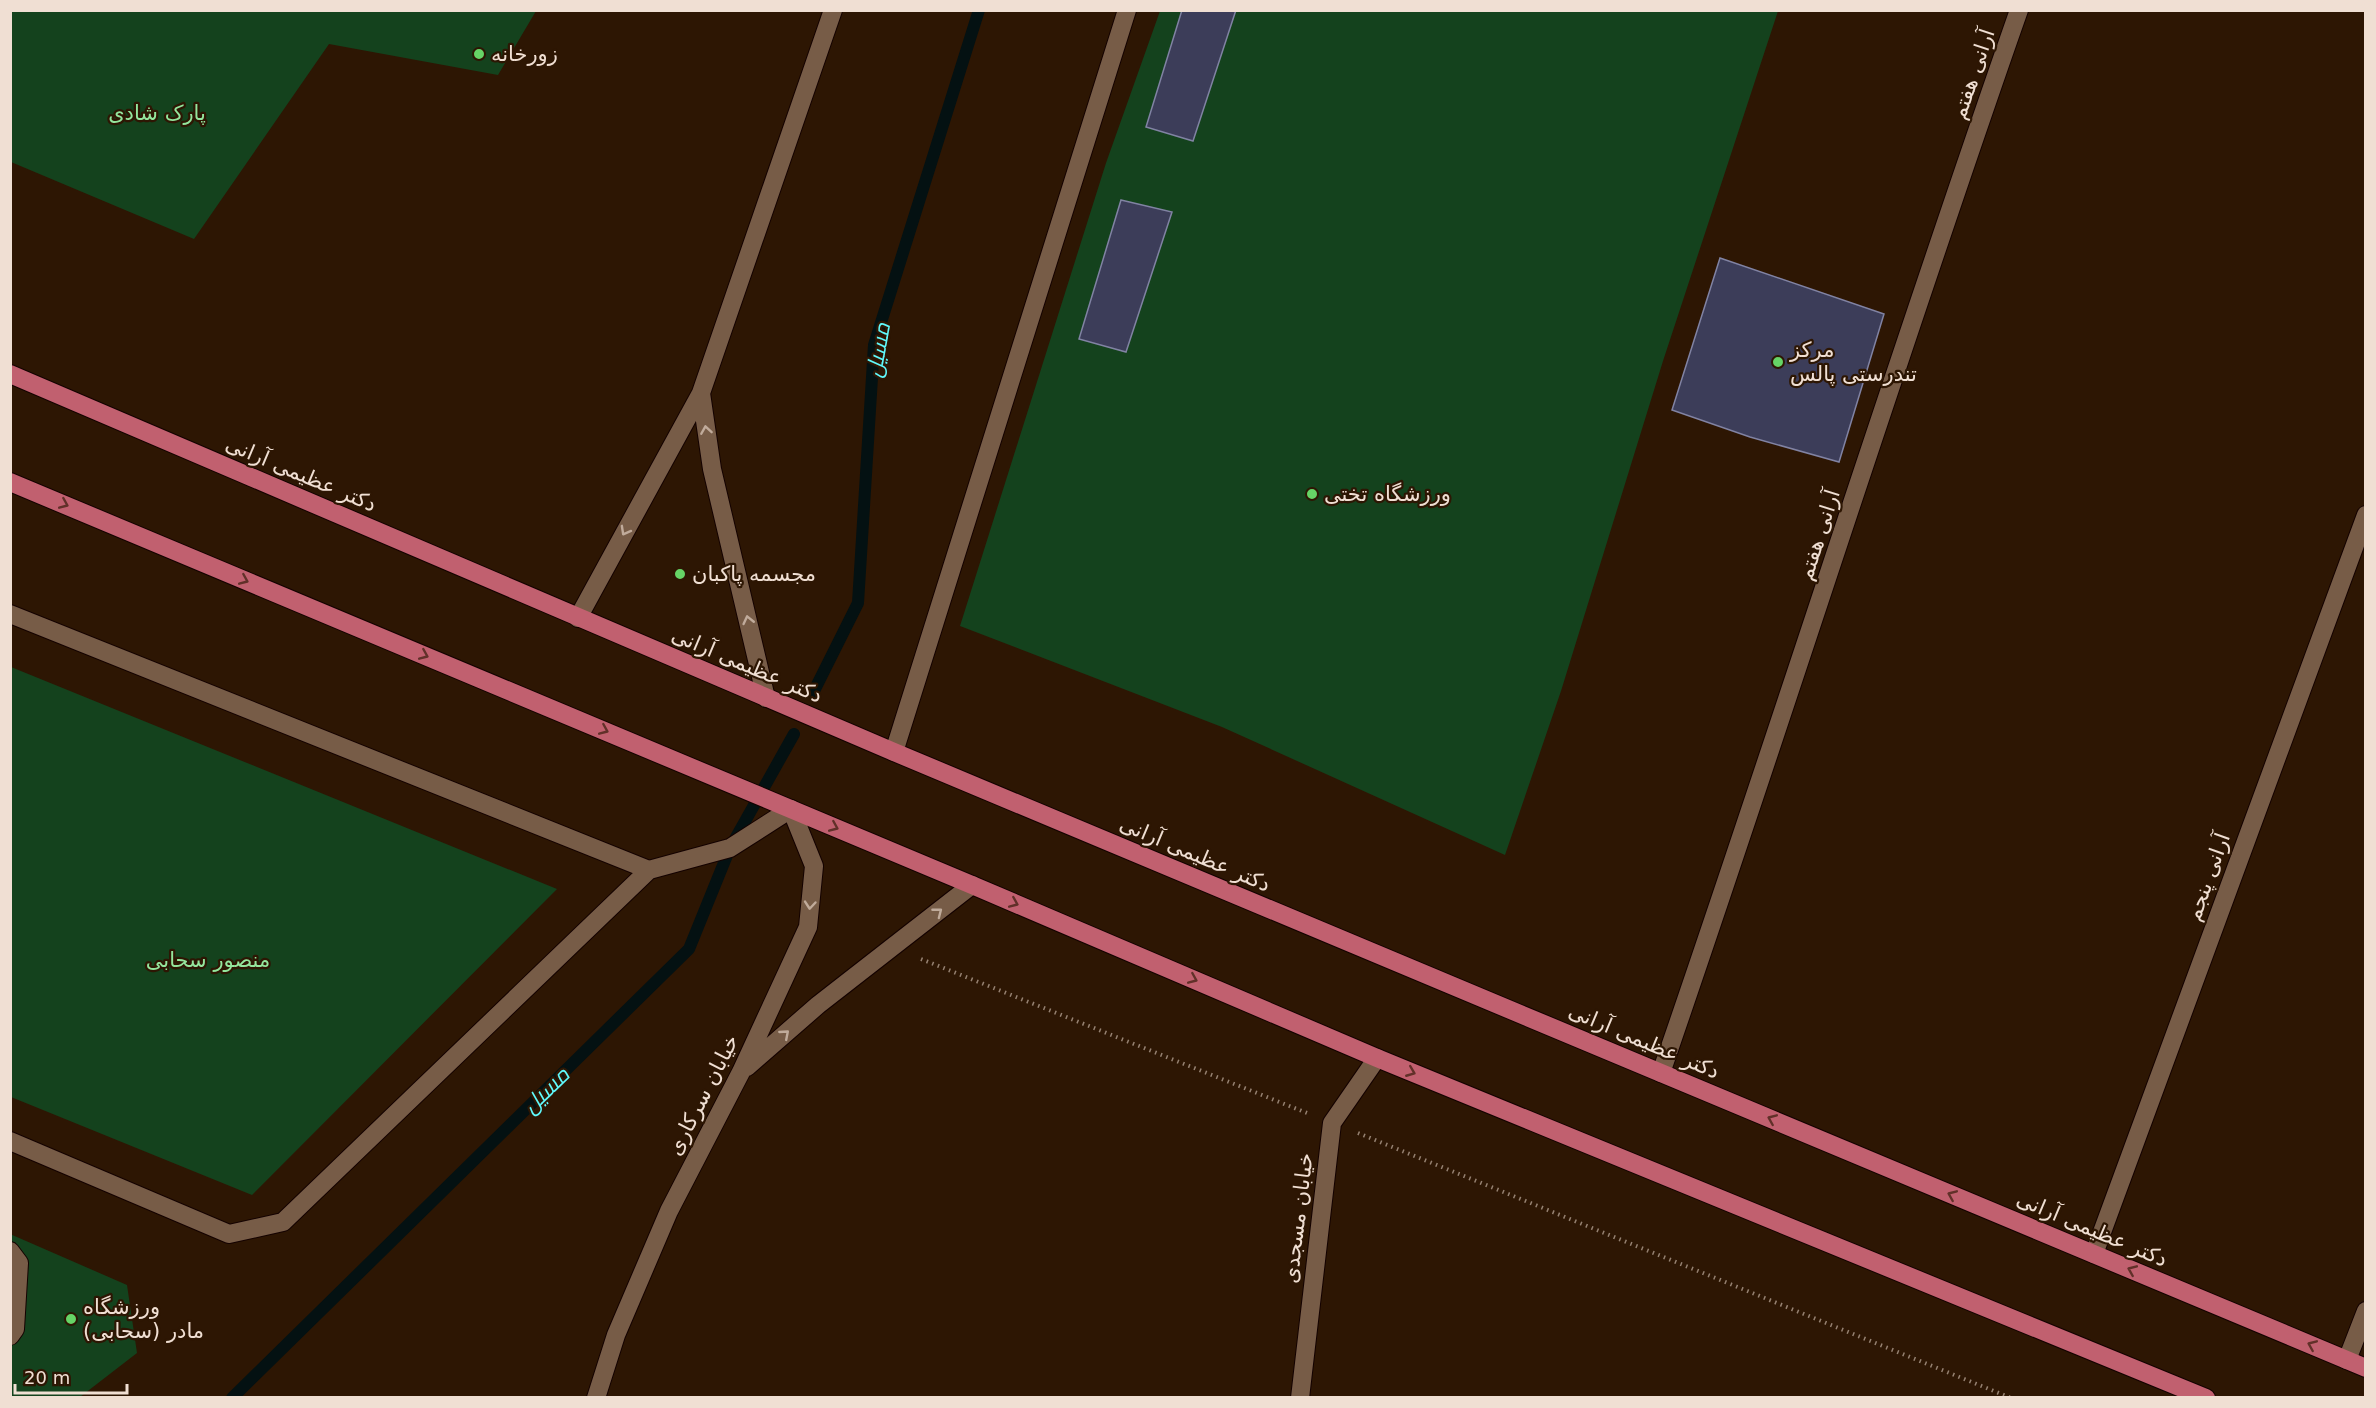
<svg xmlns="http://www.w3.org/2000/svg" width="2376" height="1408" font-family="'DejaVu Sans',Cairo,sans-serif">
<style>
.green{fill:#14421d}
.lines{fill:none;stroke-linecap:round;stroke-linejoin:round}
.stream{stroke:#041112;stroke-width:12}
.building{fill:#3c3d59;stroke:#8183a3;stroke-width:1.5}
.lane-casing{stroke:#140200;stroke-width:20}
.street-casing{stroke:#140200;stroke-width:20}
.secondary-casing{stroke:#140200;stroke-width:20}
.primary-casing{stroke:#140200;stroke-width:20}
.path{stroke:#958171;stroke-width:4;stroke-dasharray:1.5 4.5;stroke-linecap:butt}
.lane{stroke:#775c47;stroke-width:18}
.street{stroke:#775c47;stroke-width:18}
.secondary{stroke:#775c47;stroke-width:18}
.primary{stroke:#c1606f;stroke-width:18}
.oneway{stroke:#c0ab9b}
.oneway2{stroke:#613029}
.poi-dot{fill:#66d466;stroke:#2d1603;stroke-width:2}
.labels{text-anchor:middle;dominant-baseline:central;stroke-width:4.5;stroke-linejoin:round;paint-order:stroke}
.poi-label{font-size:21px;fill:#f0dfd3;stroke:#2d1603;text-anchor:start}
.street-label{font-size:21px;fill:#f0dfd3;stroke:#2d1603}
.park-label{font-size:21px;fill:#94e69d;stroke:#2d1603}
.water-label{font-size:22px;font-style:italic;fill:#60fafd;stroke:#2d1603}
</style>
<rect width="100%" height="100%" fill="#2d1603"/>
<!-- green -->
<path class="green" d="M10,11L11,10L536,11L498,75L329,44L194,239L11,162Z
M1160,11H1778L1663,361L1561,691L1505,855L1222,727L960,626L1106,163Z
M10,667H11L557,889L252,1195L11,1097Z
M10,1234L127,1285L137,1353L80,1397H11Z"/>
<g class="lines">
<!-- stream -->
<path class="stream" d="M813,693L858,603L874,345L979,10
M232,1398L689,949L730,848L794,734"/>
</g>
<!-- building -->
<path class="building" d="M1182,10H1236L1193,141L1146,127Z
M1121,200L1172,212L1126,352L1079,339Z
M1720,258L1884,314L1839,462L1750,437L1672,410Z"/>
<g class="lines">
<defs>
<path id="lane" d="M701,393L833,10
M10,614L649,870
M578,618L701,393L712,469L766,698
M10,1141L229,1234L283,1222L649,870L730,848L791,809
M10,1251L19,1263L15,1329L10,1336"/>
<path id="street" d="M894,752L1127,10
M1661,1073C1783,720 1895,363 2019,10
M2094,1254L2366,515
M2347,1360L2366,1311
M1300,1398L1332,1123L1377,1058"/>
<path id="secondary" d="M747,1067L818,1005L972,885
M596,1398L616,1335L669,1211L741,1072L808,927L814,866L791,809"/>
<path id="primary" d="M10,374L894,752L2366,1368
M10,482L972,885L1377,1058L2206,1398"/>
</defs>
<!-- lane casing -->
<use href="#lane" class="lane-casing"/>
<!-- street casing -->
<use href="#street" class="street-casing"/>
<!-- secondary casing -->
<use href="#secondary" class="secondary-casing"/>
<!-- primary casing -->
<use href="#primary" class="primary-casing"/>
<!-- path -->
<path class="path" d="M921,959L1307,1113
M1358,1133L2011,1398"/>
<!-- lane -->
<use href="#lane" class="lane"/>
<!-- street -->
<use href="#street" class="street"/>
<!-- secondary -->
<use href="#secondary" class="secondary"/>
<!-- primary -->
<use href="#primary" class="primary"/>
</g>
<!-- one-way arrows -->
<defs><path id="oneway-chevron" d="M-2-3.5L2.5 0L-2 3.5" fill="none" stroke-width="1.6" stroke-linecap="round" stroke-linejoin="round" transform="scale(1.5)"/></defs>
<g class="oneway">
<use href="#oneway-chevron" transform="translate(706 430) rotate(-99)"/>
<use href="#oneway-chevron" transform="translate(625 531) rotate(119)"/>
<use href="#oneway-chevron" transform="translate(748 620) rotate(-103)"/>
<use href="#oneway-chevron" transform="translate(810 905) rotate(95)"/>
<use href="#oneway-chevron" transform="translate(938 912) rotate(-38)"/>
<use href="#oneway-chevron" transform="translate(785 1034) rotate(-41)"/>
</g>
<g class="oneway2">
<use href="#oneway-chevron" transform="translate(64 504) rotate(23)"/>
<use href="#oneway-chevron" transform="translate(244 580) rotate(23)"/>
<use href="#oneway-chevron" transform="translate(424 655) rotate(23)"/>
<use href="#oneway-chevron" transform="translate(604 730) rotate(23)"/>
<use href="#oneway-chevron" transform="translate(834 827) rotate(23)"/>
<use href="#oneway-chevron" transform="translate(1014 903) rotate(23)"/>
<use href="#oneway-chevron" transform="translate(1193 979) rotate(23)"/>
<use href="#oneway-chevron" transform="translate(1411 1072) rotate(22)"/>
<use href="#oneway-chevron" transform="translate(1772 1119) rotate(-157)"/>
<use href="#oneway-chevron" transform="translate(1952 1195) rotate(-157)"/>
<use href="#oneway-chevron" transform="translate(2132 1270) rotate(-157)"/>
<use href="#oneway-chevron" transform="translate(2312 1345) rotate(-157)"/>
</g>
<!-- markers -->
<g class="poi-dot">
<circle cx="479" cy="54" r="6"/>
<circle cx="1778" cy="362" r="6"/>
<circle cx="1312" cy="494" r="6"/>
<circle cx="680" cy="574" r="6"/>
<circle cx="71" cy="1319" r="6"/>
</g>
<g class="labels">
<!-- poi labels -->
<g class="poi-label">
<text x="491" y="54">زورخانه</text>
<text x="1790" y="350">مرکز<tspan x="1790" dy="24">تندرستی پالس</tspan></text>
<text x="1324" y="494">ورزشگاه تختی</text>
<text x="692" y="574">مجسمه پاکبان</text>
<text x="83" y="1307">ورزشگاه<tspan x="83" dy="24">مادر (سحابی)</tspan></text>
</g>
<!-- street labels -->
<g class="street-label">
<text transform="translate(1973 74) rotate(-71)">آرانی هفتم</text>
<text transform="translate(301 474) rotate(23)">دکتر عظیمی آرانی</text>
<text transform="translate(1819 535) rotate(-72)">آرانی هفتم</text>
<text transform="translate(747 665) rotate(23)">دکتر عظیمی آرانی</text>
<text transform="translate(1195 854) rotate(23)">دکتر عظیمی آرانی</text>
<text transform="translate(2208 877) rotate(-70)">آرانی پنجم</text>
<text transform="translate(1644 1041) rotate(23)">دکتر عظیمی آرانی</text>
<text transform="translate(703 1095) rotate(-63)">خیابان سرکاری</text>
<text transform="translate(1298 1218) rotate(-83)">خیابان مسجدی</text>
<text transform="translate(2092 1229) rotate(23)">دکتر عظیمی آرانی</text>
</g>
<!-- park labels -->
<g class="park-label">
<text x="157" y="113">پارک شادی</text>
<text x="208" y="960">منصور سحابی</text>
</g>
<!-- water labels -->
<g class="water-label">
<text transform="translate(878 350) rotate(-80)">مسیل</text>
<text transform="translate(546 1090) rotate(-44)">مسیل</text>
</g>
</g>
<!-- border -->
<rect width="2376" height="1408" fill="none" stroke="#f0dfd3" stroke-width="24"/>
<!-- scale -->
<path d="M15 1384v9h112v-9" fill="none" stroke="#f0dfd3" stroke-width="3"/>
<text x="24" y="1384" font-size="18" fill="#f0dfd3" stroke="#2d1603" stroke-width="4.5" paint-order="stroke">20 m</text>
</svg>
